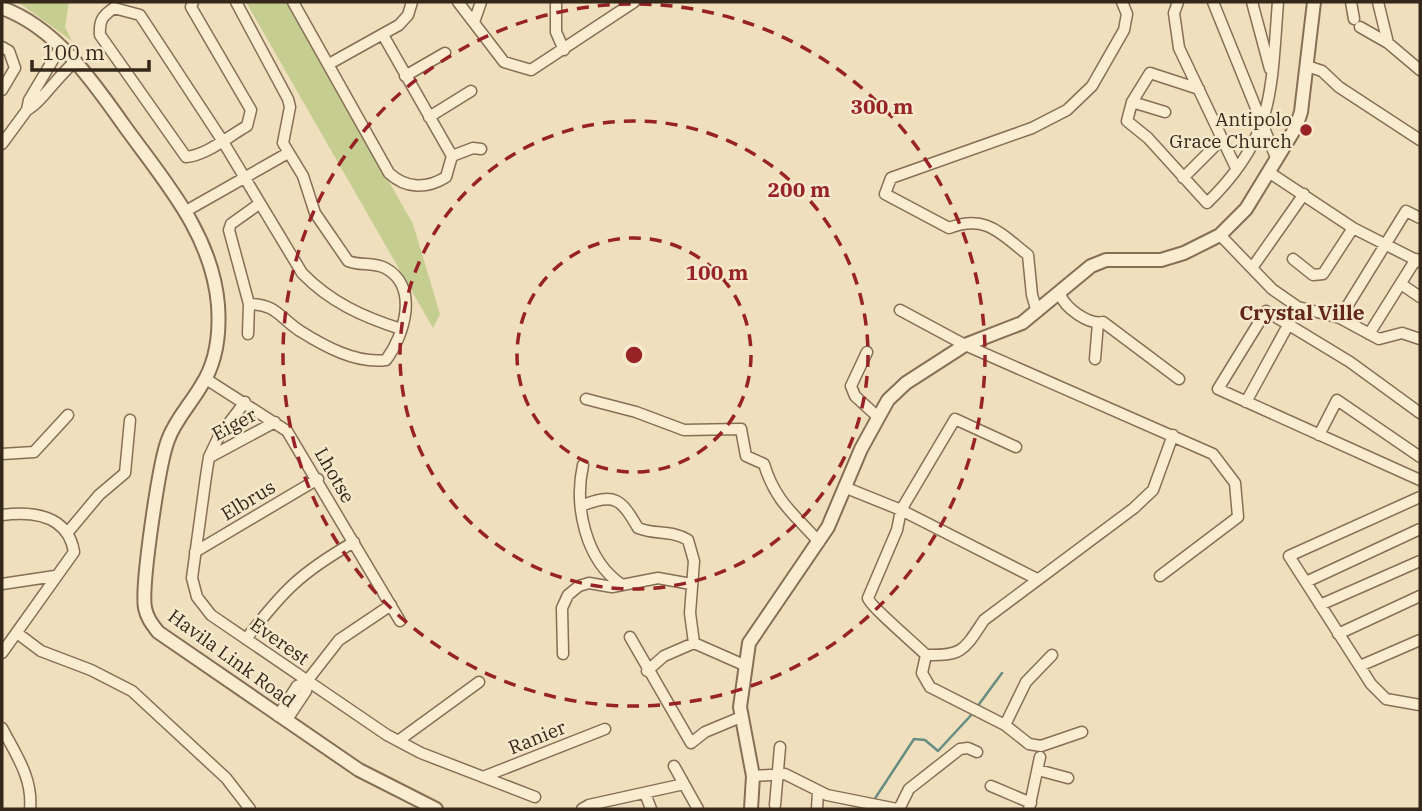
<svg xmlns="http://www.w3.org/2000/svg" width="1422" height="811" font-family="'IBM Plex Serif',serif">
<style>
.green{fill:#c6cd90}
.lines{fill:none;stroke-linecap:round;stroke-linejoin:round}
.stream{stroke:#688d83;stroke-width:2.5}
.minor-casing{stroke:#866f55;stroke-width:13}
.tertiary-casing{stroke:#866f55;stroke-width:16}
.minor{stroke:#faedcf;stroke-width:10}
.tertiary{stroke:#faedcf;stroke-width:12}
.ring{fill:none;stroke:#972325;stroke-width:3.5;stroke-dasharray:12 9}
.poi-dot{fill:#972325;stroke:#f6e9cb;stroke-width:2.5}
.labels{text-anchor:middle;dominant-baseline:central;stroke-width:5;stroke-linejoin:round;paint-order:stroke}
.poi-label{font-size:19px;fill:#35271a;stroke:#f6e9cb;text-anchor:end}
.street-label{font-size:19px;fill:#35271a;stroke:#f6e9cb}
.neighbourhood-label{font-size:21px;font-weight:bold;fill:#632819;stroke:#f6e9cb}
.centre{fill:#972325;stroke:#f6e9cb;stroke-width:3.5}
.ring-label{font-size:21px;text-anchor:middle;font-weight:bold;fill:#972325;stroke:#f6e9cb;stroke-width:5;stroke-linejoin:round;paint-order:stroke}
</style>
<rect width="100%" height="100%" fill="#efdfbc"/>
<!-- green -->
<path class="green" d="M18,2H69L65,27L72,41Z
M246,2H287L413,224L440,314L433,328Z"/>
<g class="lines">
<!-- stream -->
<path class="stream" d="M977,707L1002,673
M874,800L914,739L925,740L938,751L974,712"/>
<defs>
<path id="minor" d="M193,2L191,7L251,110L247,126C229,136 207,155 186,157L100,35C99,21 102,16 114,8L140,15L222,140L302,273C330,302 363,317 401,329
M236,2L288,99L290,107L283,143L303,176L315,213L348,261C359,266 373,262 385,268C420,286 404,336 386,360C356,364 324,346 300,331C279,317 276,304 249,304
M293,2L389,173C406,189 427,189 446,177L452,156L383,35
M458,2L504,62L531,70L634,2
M556,2V32L564,50
M1178,2L1174,13L1179,48L1236,168
M1213,2L1277,160
M1252,2L1270,69
M1351,2L1354,19
M1378,2L1388,43L1420,70
M474,22L481,2
M1360,27L1388,43
M2,47L9,51L15,68L2,90
M329,64L399,25L408,15L412,2
M1307,66L1322,71L1339,87L1420,140
M405,76L445,53
M1199,89L1150,73L1132,102L1127,121L1148,138L1207,203C1275,137 1271,91 1278,2
M1132,102L1165,112
M27,110C42,102 58,75 75,62
M429,117L471,91
M2,144L27,110L29,100L60,48
M452,156L473,148L481,149
M1270,173L1353,228L1420,262
M1183,178L1220,141
M186,211L288,153
M1220,235L1272,289L1298,307L1340,318L1379,339L1402,333L1420,339
M1293,259L1313,275L1323,274L1353,228
M1252,268L1304,194
M1401,284L1420,297
M1060,294C1065,308 1088,325 1103,322L1179,379
M900,310L965,345L1213,454L1235,483L1238,517L1160,576
M1037,312L1032,295L1028,255C1000,233 986,214 949,228L885,194L891,178L1032,128L1067,110L1092,86L1124,30L1127,14L1122,2
M1340,318L1406,211L1420,218
M248,334L249,304L229,230L231,224L259,204
M1369,334L1416,259
M867,352L851,386L855,396L878,417
M1095,359L1098,323
M206,379L287,431L400,621
M586,399L636,412L684,430L741,429L746,456L764,464C775,501 794,514 819,542
M245,402L219,436L209,457L206,476L192,578L197,597L211,615L387,735L421,753L535,797
M1246,402L1298,307
M1420,413L1350,362L1266,311L1218,389L1420,480
M1319,435L1337,400L1420,457
M1016,447L955,419L901,510L897,530L868,598C869,605 916,645 926,655C963,656 964,650 984,620L1134,508L1153,490L1173,435
M2,454L34,452L68,415
M210,457L275,422
M583,465C574,506 585,560 622,585
M844,487L901,510L1037,579
M1420,497L1289,556L1371,684L1386,699L1420,705
M581,506C615,492 621,499 638,528C655,535 673,530 688,540L694,561L690,613L694,643
M2,515C33,511 68,515 74,552L2,653
M68,532L99,495L125,473L130,420
M195,552L318,479
M1306,582L1420,529
M2,584L55,576
M1320,605L1420,561
M17,633L41,651L91,670L132,691L226,778L250,809
M1338,634L1420,596
M630,637L691,743L705,732L741,717
M246,639C283,591 300,573 354,542
M563,654L562,608L568,595L579,586L589,583L612,587L658,578L691,584
M926,655L922,673L930,687L1005,725L1029,744L1041,746L1082,732
M1360,666L1420,640
M647,671L664,656L694,643L744,665
M307,681L339,640L391,605
M278,716L297,686L307,681
M286,721L306,691L307,681
M1005,725L1026,682L1052,655
M2,728C16,755 33,778 30,809
M398,741L479,682
M674,766L698,809
M1038,770L1068,778
M753,776L785,774L827,795L897,809
M483,777L605,729
M991,786L1031,803
M645,793L651,809
M775,805L780,747
M582,809L589,805L684,784
M817,809L818,791
M899,809L909,789L960,749L968,748L977,752
M1029,809L1040,757"/>
<path id="tertiary" d="M2,8C55,27 92,80 123,124C163,180 212,233 218,305C220,333 217,362 201,386C190,405 175,420 168,440C159,463 141,586 145,608C147,618 152,624 158,632L359,770L436,809
M751,809L753,776L740,707L749,643L828,527L861,449L888,400L906,383L965,345L1022,323L1091,266L1106,260H1161L1184,253L1220,235L1246,209L1296,127L1301,112L1314,2"/>
</defs>
<!-- minor casing -->
<use href="#minor" class="minor-casing"/>
<!-- tertiary casing -->
<use href="#tertiary" class="tertiary-casing"/>
<!-- minor -->
<use href="#minor" class="minor"/>
<!-- tertiary -->
<use href="#tertiary" class="tertiary"/>
</g>
<!-- distance rings -->
<g class="ring">
<circle cx="634" cy="355" r="117"/>
<circle cx="634" cy="355" r="234"/>
<circle cx="634" cy="355" r="351"/>
</g>
<!-- markers -->
<circle class="poi-dot" cx="1306" cy="130" r="7"/>
<g class="labels">
<!-- poi labels -->
<g class="poi-label">
<text x="1292" y="119">Antipolo<tspan x="1292" dy="22">Grace Church</tspan></text>
</g>
<!-- street labels -->
<g class="street-label">
<text transform="translate(234 424) rotate(-28)">Eiger</text>
<text transform="translate(335 475) rotate(60)">Lhotse</text>
<text transform="translate(248 500) rotate(-31)">Elbrus</text>
<text transform="translate(280 641) rotate(35)">Everest</text>
<text transform="translate(232 658) rotate(36)">Havila Link Road</text>
<text transform="translate(537 737) rotate(-22)">Ranier</text>
</g>
<!-- neighbourhood labels -->
<g class="neighbourhood-label">
<text x="1302" y="312">Crystal Ville</text>
</g>
</g>
<circle cx="634" cy="355" r="10" class="centre"/>
<g class="ring-label">
<text x="882" y="114">300 m</text>
<text x="799" y="197">200 m</text>
<text x="717" y="280">100 m</text>
</g>
<!-- border -->
<rect width="1422" height="811" fill="none" stroke="#35271a" stroke-width="7"/>
<!-- scale -->
<path d="M32 60v10h117v-10" fill="none" stroke="#35271a" stroke-width="3.5"/>
<text x="42" y="60" font-size="21" fill="#35271a" stroke="#f6e9cb" stroke-width="5" paint-order="stroke">100 m</text>
</svg>
